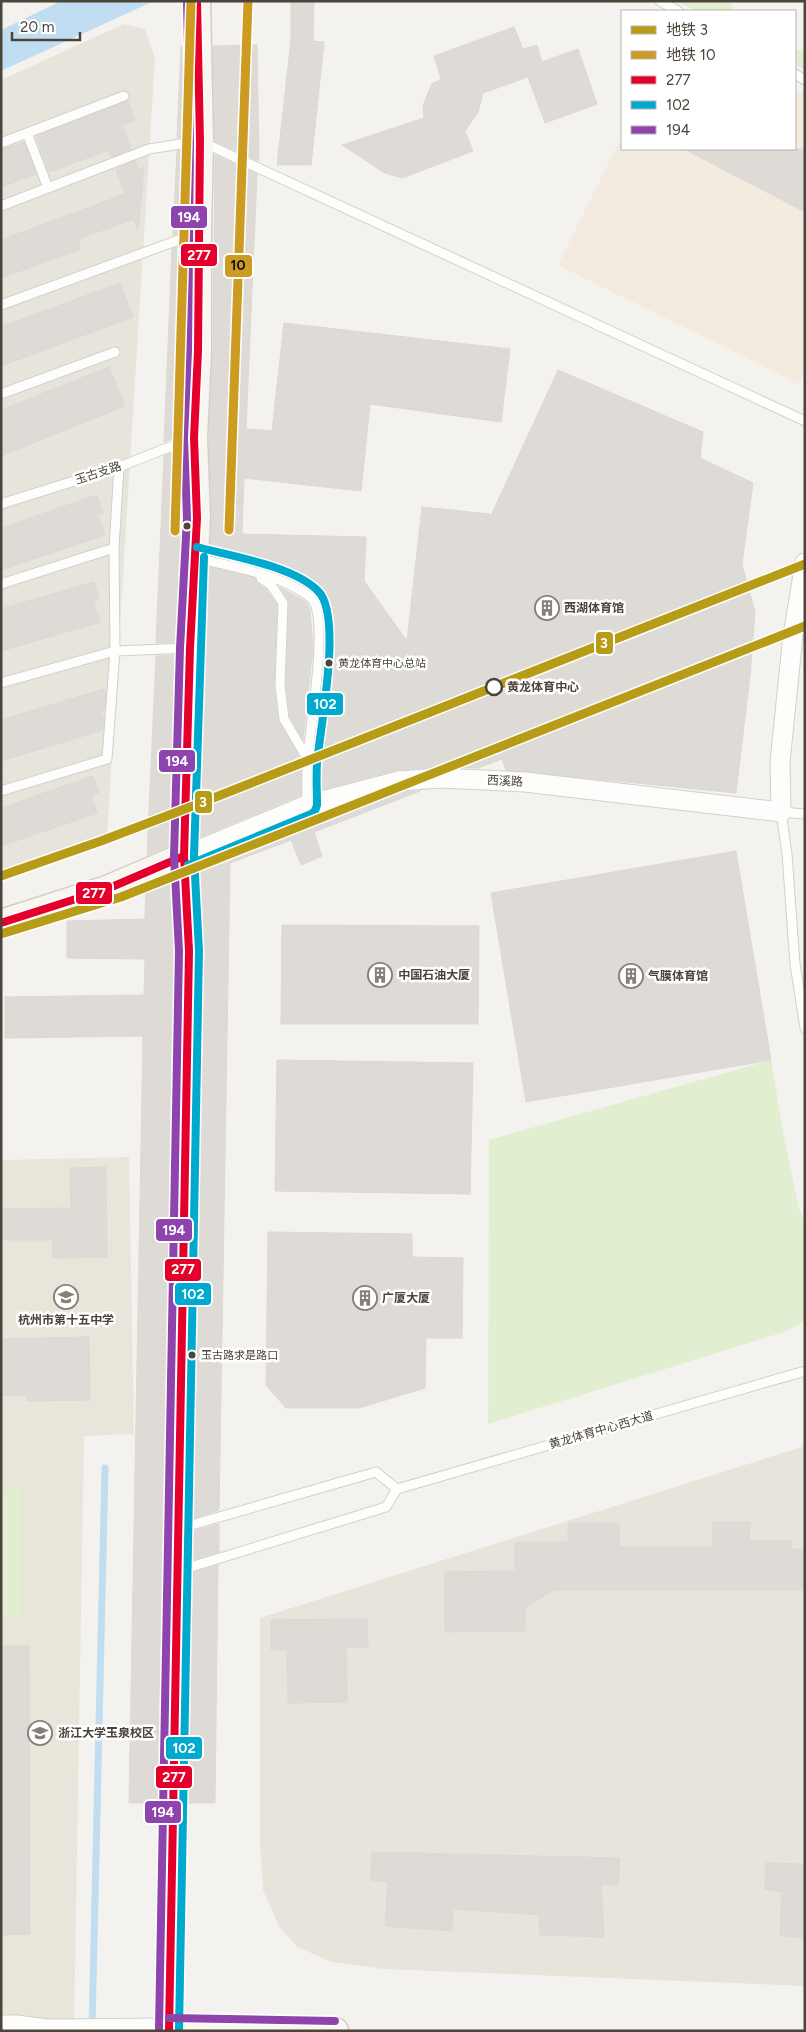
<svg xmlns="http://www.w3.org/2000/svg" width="806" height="2032" font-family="Figtree,'Noto Sans SC',sans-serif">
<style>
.residential{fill:#e7e4dc}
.commercial{fill:#f3ebdf}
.education{fill:#eae5da}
.green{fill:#e1eecf}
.water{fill:#c0ddf1}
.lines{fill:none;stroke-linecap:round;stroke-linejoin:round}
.stream{stroke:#c0ddf1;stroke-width:7}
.building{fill:#dedbd6;stroke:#dcd9d4}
.lane-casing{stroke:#d2d0cb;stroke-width:11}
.street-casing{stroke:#d2d0cb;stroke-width:21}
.secondary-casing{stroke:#d3cfc5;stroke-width:29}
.lane{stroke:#fdfdfc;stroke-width:9}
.street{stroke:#fdfdfc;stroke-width:19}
.secondary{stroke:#f7f6f1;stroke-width:26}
.bus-1-casing{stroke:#fff;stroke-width:11}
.bus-2-casing{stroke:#fff;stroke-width:11}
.bus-3-casing{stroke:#fff;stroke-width:11}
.bus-1{stroke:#e4002b;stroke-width:8}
.bus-2{stroke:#00a9ce;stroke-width:8}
.bus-3{stroke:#8e44ad;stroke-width:8}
.metro-1-casing{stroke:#fff;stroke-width:12}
.metro-2-casing{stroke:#fff;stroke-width:12}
.metro-1{stroke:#b79c17;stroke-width:9}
.metro-2{stroke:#cc9b22;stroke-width:9}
.bus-dot{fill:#4b4439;stroke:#fff;stroke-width:2}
.stop-dot{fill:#fff;stroke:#4b4439;stroke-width:2.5}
.labels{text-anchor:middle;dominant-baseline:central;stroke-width:5;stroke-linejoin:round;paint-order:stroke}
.bus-label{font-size:11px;fill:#4b4439;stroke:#fff;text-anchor:start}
.street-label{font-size:12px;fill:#4b4439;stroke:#fff}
.poi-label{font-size:12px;font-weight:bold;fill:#4b4439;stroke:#fff;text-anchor:start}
.stop-label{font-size:12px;font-weight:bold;fill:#4b4439;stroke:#fff;text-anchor:start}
.line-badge{stroke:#fff;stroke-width:2}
.badge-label{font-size:14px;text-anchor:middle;font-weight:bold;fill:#fff}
.pale-badge-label{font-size:14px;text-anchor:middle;font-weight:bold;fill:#111}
</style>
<rect width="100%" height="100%" fill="#f4f2ee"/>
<!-- residential -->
<path class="residential" d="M124,24L145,29L155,58L107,835L1,870V80Z
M805,1446V1986L384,1969L332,1962L297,1947L279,1926L263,1890L260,1844V1618Z"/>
<!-- commercial -->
<path class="commercial" d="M795,90L805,95V372L799,384L558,265L622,136V149H795Z"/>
<!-- education -->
<path class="education" d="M129,1157L134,1434L84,1436L74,2031H1V1160Z"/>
<!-- green -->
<path class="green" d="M677,1H730L734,11H696Z
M795,48L805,53V70L795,65Z
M771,1060L785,1143L799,1208L805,1224V1320L787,1331L488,1424L489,1140Z
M21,1489V1616H1V1490Z"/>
<!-- water -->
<path class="water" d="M61,1H154L1,71V30Z"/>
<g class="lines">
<!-- stream -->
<path class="stream" d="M92,2028L105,1468"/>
</g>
<!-- building -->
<path class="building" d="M291,1H314L313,41L324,42L311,165H277L291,40Z
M514,27L523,49L537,45L542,62L578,49L597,104L545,123L528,77L483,93L478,112L465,131L473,151L402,178L385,173L342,145L424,118L423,106L427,95L432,84L441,79L434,56Z
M257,45L259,161L215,141L213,46Z
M181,46H183L185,137L177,138Z
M128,101L135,120L122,125L131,149L111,157L109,150L49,172L36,136Z
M24,142L36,174L1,187V150Z
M684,149H805V212Z
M185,150L183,232L173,235L177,151Z
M215,155L257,174L246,429L272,431L284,323L510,349L501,422L370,404L361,491L244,478L242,534L366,537L364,581L407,641L422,507L490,514L489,520L558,370L703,432L700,458L753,483L742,564L755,612L750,676L736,793L506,770L502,759L478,768L439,767L396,770L313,792L314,762L325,648V625L322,606L315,593L289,577L258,566L210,555L212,517L209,438L213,352Z
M135,161L138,169L144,167L138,231L134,219L78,239L81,249L1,278V240L125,194L116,169Z
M183,245V351L179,436L164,442L172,249Z
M120,283L133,317L1,366V327Z
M109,367L125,406L1,456V410Z
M179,450L182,518L175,642L156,643L164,456Z
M97,495L103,513L98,514L105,535L1,570V528Z
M209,567L255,578L257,583L266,589L277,605L274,685L278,720L301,760V795L200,837Z
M94,582L99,599L93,601L100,622L1,651V609Z
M280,587L306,602L310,610L313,648L303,740L290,717L286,685L289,603Z
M175,655L169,846L147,855L156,656Z
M104,689L106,694L104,711L101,712L104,721L103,730L1,761V720Z
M93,776L99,793L91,796L97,813L1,846V808Z
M420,791L314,832L322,856L301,865L291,840L230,863L219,1510L194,1518L204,951L199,862L311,816L401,792Z
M736,851L771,1060L526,1102L491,893Z
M170,878L174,951L158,1803H129L143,1036L5,1038V997L144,995L145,959L67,958V921L145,919L146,889Z
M282,925L479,926L478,1024H281Z
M277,1060L473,1063L470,1194L275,1191Z
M106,1167L107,1257L53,1258V1240H1V1209L71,1208L70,1168Z
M268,1232L412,1234V1257L463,1258L462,1338H426L425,1388L359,1408H286L266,1385Z
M89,1337L90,1400L27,1401V1395H1V1339Z
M713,1522H750L749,1541H791V1549L805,1550V1590H555L525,1607V1631L445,1632V1572L515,1571V1542H568V1523H619V1547H713Z
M219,1524V1552L193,1560V1531Z
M218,1565L215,1803H188L192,1573Z
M367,1619L368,1647H346L347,1702L288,1703L287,1650H271V1620Z
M1,1646H29L30,1934L1,1935Z
M372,1852L620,1858L618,1885H601L604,1937L540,1935L539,1915L453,1909L452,1931L385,1926L388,1882L371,1880Z
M766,1863L805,1864V1938L780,1936L782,1892L765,1889Z"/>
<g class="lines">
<defs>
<path id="lane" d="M660,1L678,11
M795,74L805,80
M27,133L48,188
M1,143L124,96
M1,206L149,149L200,141L805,421
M1,305L195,234
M1,394L115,352
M1,504L119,467L192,438
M197,558C231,567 283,574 311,598C330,615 310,728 308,755C306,772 307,789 307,805
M261,578L271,585L283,603L280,685L284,719L307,758
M1,584L114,548
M1,683L115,651L189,648
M1,791L107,759L115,651L114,548L119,467
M805,814L781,812L787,854L795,964L805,1028
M181,1528L376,1472L397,1489
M181,1570L386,1507L397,1489L805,1371"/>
<path id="street" d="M184,856L307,805L399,781L440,778L525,782L781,812L780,762L793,635L805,563
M1,2025H16L47,2029L169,2028"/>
<path id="secondary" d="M1,923L107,889L184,856
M169,2028L335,2031
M169,2031L189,951L184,856L190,648L197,518L194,438L198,351V233L200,141L197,1"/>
</defs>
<!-- lane casing -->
<use href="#lane" class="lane-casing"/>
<!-- street casing -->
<use href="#street" class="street-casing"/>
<!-- secondary casing -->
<use href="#secondary" class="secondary-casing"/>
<!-- lane -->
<use href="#lane" class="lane"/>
<!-- street -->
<use href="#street" class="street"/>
<!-- secondary -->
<use href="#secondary" class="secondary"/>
<defs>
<path id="bus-1" d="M1,923L107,889L184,856
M169,2031L189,951L184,856L190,648L197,518L194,438L198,351L200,141L197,1"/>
<path id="bus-2" d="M188,865L311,814L315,811L317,805C317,791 316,777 317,763C320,728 343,615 318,591C293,566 231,556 197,547
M179,2031L199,951L194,856L204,557"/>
<path id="bus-3" d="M169,2018L335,2021
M159,2028L179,951L174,856L180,648L187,518L184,438L188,351L190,141L187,1"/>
</defs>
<!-- bus-1 casing -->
<use href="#bus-1" class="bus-1-casing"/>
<!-- bus-2 casing -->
<use href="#bus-2" class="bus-2-casing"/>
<!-- bus-3 casing -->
<use href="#bus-3" class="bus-3-casing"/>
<!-- bus-1 -->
<use href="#bus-1" class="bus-1"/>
<!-- bus-2 -->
<use href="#bus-2" class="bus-2"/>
<!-- bus-3 -->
<use href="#bus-3" class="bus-3"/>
<defs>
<path id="metro-1" d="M1,876L101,841L198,804L805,564
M1,934L121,897L805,626"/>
<path id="metro-2" d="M229,530L248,1
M175,531L191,1"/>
</defs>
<!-- metro-1 casing -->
<use href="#metro-1" class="metro-1-casing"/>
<!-- metro-2 casing -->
<use href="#metro-2" class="metro-2-casing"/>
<!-- metro-1 -->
<use href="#metro-1" class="metro-1"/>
<!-- metro-2 -->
<use href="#metro-2" class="metro-2"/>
</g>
<!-- icons -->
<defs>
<symbol id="building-ring" viewBox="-11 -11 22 22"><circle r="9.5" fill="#fff" stroke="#868178" stroke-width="1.5"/><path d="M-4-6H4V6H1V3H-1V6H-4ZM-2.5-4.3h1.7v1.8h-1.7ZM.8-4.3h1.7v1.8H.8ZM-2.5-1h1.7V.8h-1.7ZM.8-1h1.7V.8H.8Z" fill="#868178"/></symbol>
<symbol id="school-ring" viewBox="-11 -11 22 22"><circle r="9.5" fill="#fff" stroke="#868178" stroke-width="1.5"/><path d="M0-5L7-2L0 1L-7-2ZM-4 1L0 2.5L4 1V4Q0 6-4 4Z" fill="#868178"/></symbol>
<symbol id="university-ring" viewBox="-11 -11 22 22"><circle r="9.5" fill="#fff" stroke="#868178" stroke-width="1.5"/><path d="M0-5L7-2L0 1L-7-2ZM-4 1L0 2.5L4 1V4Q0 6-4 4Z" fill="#868178"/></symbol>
</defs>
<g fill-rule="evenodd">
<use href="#building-ring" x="533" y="594" width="28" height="28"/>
<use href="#building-ring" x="366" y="961" width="28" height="28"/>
<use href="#building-ring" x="617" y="962" width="28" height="28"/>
<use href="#school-ring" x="52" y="1283" width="28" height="28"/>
<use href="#building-ring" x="351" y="1284" width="28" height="28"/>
<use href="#university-ring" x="26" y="1719" width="28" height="28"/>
</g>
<!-- markers -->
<g class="bus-dot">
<circle cx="187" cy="526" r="4.5"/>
<circle cx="329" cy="663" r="4.5"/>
<circle cx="192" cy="1355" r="4.5"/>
</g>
<circle class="stop-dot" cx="494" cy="687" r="8"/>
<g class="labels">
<!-- bus labels -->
<g class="bus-label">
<text x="338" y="663">黄龙体育中心总站</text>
<text x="201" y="1355">玉古路求是路口</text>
</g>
<!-- street labels -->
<g class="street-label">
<text transform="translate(98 473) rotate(-18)">玉古支路</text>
<text transform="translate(505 781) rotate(3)">西溪路</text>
<text transform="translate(601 1430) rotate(-16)">黄龙体育中心西大道</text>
</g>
<!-- poi labels -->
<g class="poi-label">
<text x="564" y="608">西湖体育馆</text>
<text x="398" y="975">中国石油大厦</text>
<text x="648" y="976">气膜体育馆</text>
<text x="382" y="1298">广厦大厦</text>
<text x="66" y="1320" text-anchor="middle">杭州市第十五中学</text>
<text x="58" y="1733">浙江大学玉泉校区</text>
</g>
<!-- stop labels -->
<g class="stop-label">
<text x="507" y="687">黄龙体育中心</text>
</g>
</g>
<g class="line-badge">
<rect x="170" y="205" width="38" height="24" rx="5" fill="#8e44ad"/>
<rect x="180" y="243" width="38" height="24" rx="5" fill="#e4002b"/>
<rect x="224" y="254" width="29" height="24" rx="5" fill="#cc9b22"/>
<rect x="595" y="631" width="19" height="24" rx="5" fill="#b79c17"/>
<rect x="306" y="692" width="38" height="24" rx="5" fill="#00a9ce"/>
<rect x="158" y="749" width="38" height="24" rx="5" fill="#8e44ad"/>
<rect x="194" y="790" width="19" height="24" rx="5" fill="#b79c17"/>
<rect x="75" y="881" width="38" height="24" rx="5" fill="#e4002b"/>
<rect x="155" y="1218" width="38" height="24" rx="5" fill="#8e44ad"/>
<rect x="164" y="1258" width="38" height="24" rx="5" fill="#e4002b"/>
<rect x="174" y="1282" width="38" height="24" rx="5" fill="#00a9ce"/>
<rect x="165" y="1736" width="38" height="24" rx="5" fill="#00a9ce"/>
<rect x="155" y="1765" width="38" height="24" rx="5" fill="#e4002b"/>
<rect x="144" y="1800" width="38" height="24" rx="5" fill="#8e44ad"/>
</g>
<g class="badge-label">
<text x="189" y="222">194</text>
<text x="199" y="260">277</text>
<text x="604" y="648">3</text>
<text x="325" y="709">102</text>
<text x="177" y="766">194</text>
<text x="203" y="807">3</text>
<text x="94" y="898">277</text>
<text x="174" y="1235">194</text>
<text x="183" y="1274">277</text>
<text x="193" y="1299">102</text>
<text x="184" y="1753">102</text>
<text x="174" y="1782">277</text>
<text x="163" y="1817">194</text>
</g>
<g class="pale-badge-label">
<text x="238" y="270">10</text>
</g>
<!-- border -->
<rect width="806" height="2032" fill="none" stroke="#4b4439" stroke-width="5"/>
<!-- legend -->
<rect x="621" y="10" width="175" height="140" fill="#ffffff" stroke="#b7b4b0"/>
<rect x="631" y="26" width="25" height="8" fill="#b79c17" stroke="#b7b4b0"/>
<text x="666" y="35" font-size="15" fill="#4b4439">地铁 3</text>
<rect x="631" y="51" width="25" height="8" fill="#cc9b22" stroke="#b7b4b0"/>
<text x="666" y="60" font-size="15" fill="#4b4439">地铁 10</text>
<rect x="631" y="76" width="25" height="8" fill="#e4002b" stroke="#b7b4b0"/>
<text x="666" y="85" font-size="15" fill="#4b4439">277</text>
<rect x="631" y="101" width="25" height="8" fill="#00a9ce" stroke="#b7b4b0"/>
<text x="666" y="110" font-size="15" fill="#4b4439">102</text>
<rect x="631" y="126" width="25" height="8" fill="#8e44ad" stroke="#b7b4b0"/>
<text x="666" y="135" font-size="15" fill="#4b4439">194</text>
<!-- scale -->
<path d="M12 32v8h68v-8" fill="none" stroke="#4b4439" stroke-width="2.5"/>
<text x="20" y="32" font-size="15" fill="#4b4439" stroke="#ffffff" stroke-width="4" paint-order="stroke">20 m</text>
</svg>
